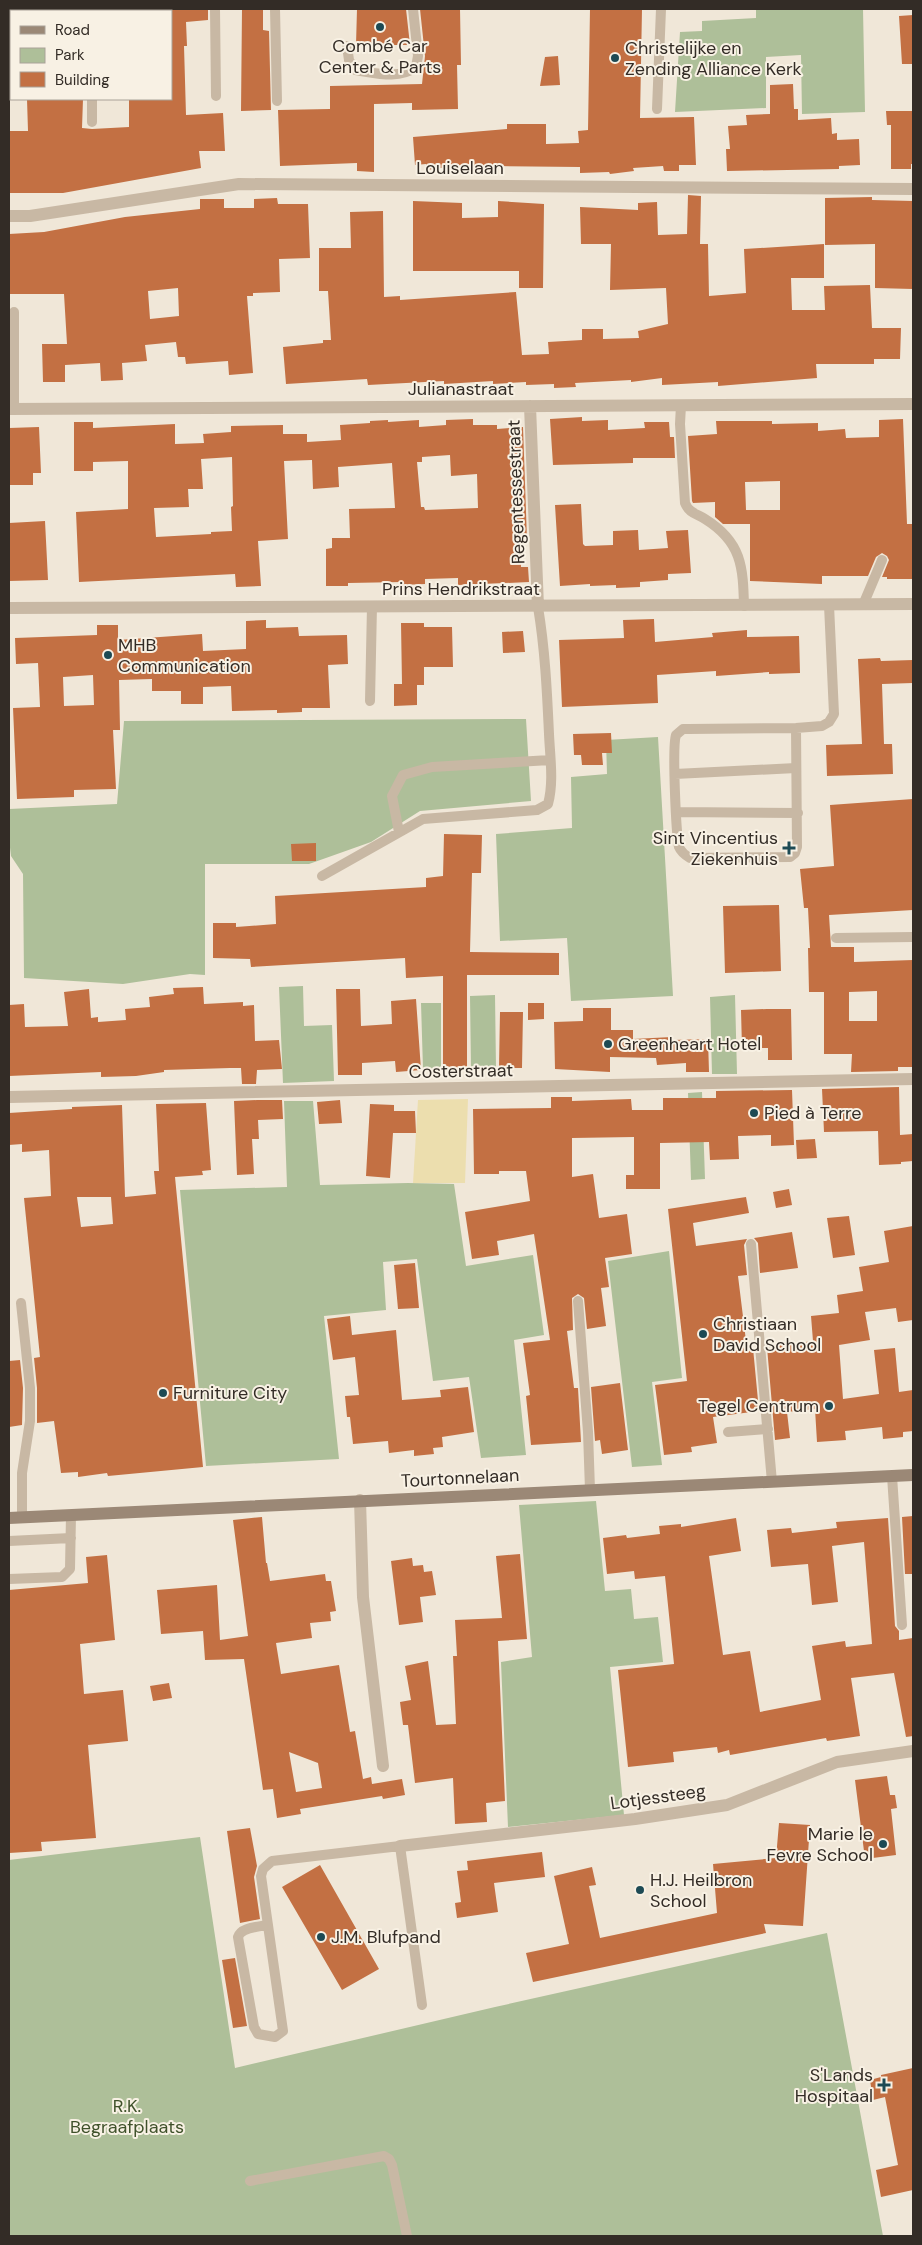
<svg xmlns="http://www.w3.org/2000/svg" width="922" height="2245" font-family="'DM Sans',sans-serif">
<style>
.green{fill:#aebf99}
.sand{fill:#ecdeae}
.building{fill:#c37043;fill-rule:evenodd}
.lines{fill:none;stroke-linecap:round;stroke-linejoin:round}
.lane{stroke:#c8b8a4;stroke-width:10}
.street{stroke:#c8b8a4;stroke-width:12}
.secondary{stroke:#9b8876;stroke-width:12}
.poi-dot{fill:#1d4a54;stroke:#f8f1e4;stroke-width:2}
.labels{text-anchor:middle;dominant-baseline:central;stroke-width:4;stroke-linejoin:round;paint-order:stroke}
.poi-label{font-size:18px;fill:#332c26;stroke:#f8f1e4;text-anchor:start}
.street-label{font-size:18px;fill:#332c26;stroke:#f8f1e4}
.park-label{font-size:18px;fill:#3f512a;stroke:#f8f1e4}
</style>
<rect width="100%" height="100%" fill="#f0e7d8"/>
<!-- green -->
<path class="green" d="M756,9H863L865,112L802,114L801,55L766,57V108L675,112L680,32L702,31V21L756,18Z
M526,719L531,801L420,811L371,842L309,864H205V975L190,974L123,984L24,978L23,874L11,856L9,839V809L117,804L124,721Z
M658,737L673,996L571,1001L567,938L500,941L496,834L572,828L571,777L607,774L606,740Z
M303,986L304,1026L332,1025L334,1081L283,1083L279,987Z
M495,995L496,1068L471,1069L470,996Z
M735,995L737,1074H712L710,997Z
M421,1003H441V1069H423Z
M702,1092L705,1179L691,1180L688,1093Z
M284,1101H313L320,1185L408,1183L454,1184L466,1266L533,1255L544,1335L514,1340L526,1455L481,1458L469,1377L433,1381L417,1259L383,1262L386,1310L324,1316L339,1459L206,1466L180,1190L287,1187Z
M669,1251L682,1378L652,1382L662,1465L632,1467L608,1261Z
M596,1501L605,1591L631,1589L634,1619L658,1617L663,1662L610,1667L624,1815L508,1827L501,1662L532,1657L519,1505Z
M200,1837L235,2068L495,2007L827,1933L883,2236H9V1860Z"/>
<!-- sand -->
<path class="sand" d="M468,1099L465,1183H413L418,1100Z"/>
<!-- building -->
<path class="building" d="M171,9H208V20L186,22L187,46H184L186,115L223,113L225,151H199L201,168L63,193H9V131H28L27,99H83L82,128L92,129L129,127V99H171Z
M242,9H263V30L269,31L271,110L241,111Z
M357,9H406L410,45H356Z
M420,9H460L461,65H457L458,109L412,110V103L374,104V172L357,171V163L280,166L278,110L330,109V86L422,84L425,56Z
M590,9H642L640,118L694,117L696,165H679V171H664L663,166L633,168L634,171L610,174L609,172L580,173V167L495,166V173H471V164L426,170V164L415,165L413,137L507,129V124H546V144L579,143L578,131L588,130Z
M913,15V64H902L899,16Z
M558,56L560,85L540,86L545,57Z
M793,84L794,109H798V120L831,118L832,134L837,133V140L859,139L860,165L839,166V169L727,171L726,149H730L728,126L747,125L746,115L770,114V85Z
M886,111H913V164H911V169H891V125H887Z
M688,195L701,196L700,244H708L709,296L746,293L744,249L824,244V278H791L792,310H825L824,286L870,285L872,328H901L900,359H874V364H816L817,378L718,386V382L662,385V378L631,382V380L575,383L576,387L554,388V384L526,385V382L493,384V381L444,384V381L368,385L367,379L286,384L283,347L323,343V340H331L328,291H319V248H351L350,212L383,211L384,297L400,296V300L516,292L522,355L549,354L548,342L582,340V329H603V339L639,338L638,331L668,324L666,288L610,290L611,244H581L580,207L638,210V203L657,202L658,235L687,234Z
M872,197V200L913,201V289L875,288V244L825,245V198Z
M277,198L278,204H308L310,258L279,259L280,292L253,293V296H247L253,373L229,375L228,361L186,364L185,357H178L176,342L145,345L147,361L122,363L123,380L101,381L100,363L65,365V382H43L42,344H67L64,294H9V234L44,232L125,217L200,209V199H224V208H254V199ZM178,288L179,316L150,319L148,291Z
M413,201L462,203V218L498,217V201L544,204L543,288H519V271H413Z
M582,417V421L608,420V430L645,428L644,422H669L670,437H674L675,458H633V463L553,465L550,419Z
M473,419V425H497V429L523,427L527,540H520L521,567H528L529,582L458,585V578L425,579V584L402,585V582L348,583V586H326V549L332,548V538H350L349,509L395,508L392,463L338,467L339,487L313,489L312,460L284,461L288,539L258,541L261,586L236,587L235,574L79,582L76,512L128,509V461L93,462V471H74V422H93V428L175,424V444L204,443L203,434L231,432V426L283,425V434H307V442L341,440L340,425L370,423V421L388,420V422L419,420V427L446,425V420ZM450,455L451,476L477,474L478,508L425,510L424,507H421L417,462H422V457ZM232,457L233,506L231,507L232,531L211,532V534L156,537L154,508L189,507L188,489H203L201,459Z
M903,419L907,524H913V579H887V577H882L889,560L887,556L882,553L876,557L868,576H822V584L750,581V524H723L715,517V502L693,503L692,501L688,436L717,434L716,421H772V424L818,423V431L845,429L846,438L879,437V420ZM780,481V510H746L745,482Z
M39,427L41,473H33V485H9V428Z
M581,504L583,544L585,546L613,545V531L638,530L639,550L668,548L666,531L688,530L691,573L668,574V580L640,582V587L616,588V585L590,586V584L560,586L555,505Z
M45,521L48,580L9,581V523Z
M654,619L655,642L713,637L712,633L747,630V637L799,636L800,673L769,674V672L716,676V671L657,675L658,703L562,707L559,640L624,638L623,620Z
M266,620V628L298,627L299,636L347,635L348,664L328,665L330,708H302V712L277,713V710L232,711L231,686L203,687V704H181V691H152V679L119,680L120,730H113L116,789L74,790V797L17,799L13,708L40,707L38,663L16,664L15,638L97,635V625H118V640L202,634L203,651L246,649V621ZM93,675L94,705L64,706L63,677Z
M401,623H424V627H452L453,667H424V685H417V705L394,706V684H402Z
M523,631L525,652L503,653L502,632Z
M880,658L881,661L913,660V683L882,684L884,744H892L893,774L827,776L826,745L862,744L858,659Z
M611,733L612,753H602L603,765H582L581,755H574L573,734Z
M913,799V910L829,915L831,947H854V962L913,960V1067H898V1071L851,1072L852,1054H824V992H809L808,948H810L808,908H804L800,869L834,866L830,805ZM877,991V1021H849V992Z
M444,834L482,835L481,873H472L470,952L559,953V975H467V1071L443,1070V976L406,978L405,958L251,967L250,959L213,958V923H236V927L276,924L275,896L426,887V878L443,876Z
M316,843V861H292L291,844Z
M779,905L781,971L725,973L723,906Z
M203,987L204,1004L243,1002V1006L254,1005L255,1041L279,1040L282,1069L257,1070L256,1084H242L241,1068H230L164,1070V1072L136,1076L101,1077V1072L9,1076V1005L24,1004L25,1027L68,1026L64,992L89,989L91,1018L98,1017V1022L126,1020L125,1009L150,1007L149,997L174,994L173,988Z
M336,989H360L361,1026L392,1024L391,1001L416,999L421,1070L396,1072L395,1061L362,1063V1075H338Z
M528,1003H544V1019L528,1020Z
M583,1008H611V1030H633V1039L672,1037V1040L708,1039L709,1072H686V1063L657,1065L656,1058L610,1057V1072L555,1069L554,1022L583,1021Z
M767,1009H791L792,1060H768V1048H742L741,1010Z
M500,1012H523L522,1068H499Z
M899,1087L900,1135L913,1134V1161L901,1162V1164L879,1165L878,1131L824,1132L822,1089Z
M792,1090L794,1145L771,1146V1135L738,1136L739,1159L710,1160L709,1142L660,1143V1189H626V1175H634V1137L572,1138V1177L593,1174L599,1218L627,1214L632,1254L605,1258L609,1287L601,1288L606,1326L587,1329L584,1298L578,1294L572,1298L573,1330L567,1331L574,1388H578L581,1442L531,1445L526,1396L530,1395L523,1343L550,1340L534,1234L497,1241L499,1255L472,1259L465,1212L530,1201L526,1171H499V1174H474L473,1109L551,1108V1097H572V1101L631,1099L632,1110H663V1098H716V1091Z
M257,1100H282L283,1119L258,1120L259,1139H252L254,1174L237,1175L234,1101Z
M340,1100L342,1123L319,1124L317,1102Z
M206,1103L211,1170L202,1171L203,1175L175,1177L203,1467L108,1476L107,1473L78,1477V1472L61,1473L54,1421L37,1423V1388L34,1358L40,1357L24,1198L51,1196L49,1150L22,1152V1144L9,1145V1113L72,1109V1107L122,1105L125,1197L156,1194L154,1171H159L156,1104ZM77,1197H111L113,1224L81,1227Z
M370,1104L394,1105V1111H415L416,1133H393L390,1178L366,1176Z
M815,1139L817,1158L797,1159L796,1140Z
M789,1189L792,1205L776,1208L773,1192Z
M746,1197L749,1213L693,1223L696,1246L747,1239L744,1245L747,1275L738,1276L747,1349L753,1348L759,1411L713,1417L717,1443L691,1447L692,1452L664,1455L655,1385L687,1381L668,1209Z
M849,1216L855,1255L833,1258L827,1218Z
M913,1226V1320L898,1322L896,1308L865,1312L870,1340L839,1345L843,1399L879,1394L874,1350L895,1348L899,1392L913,1390V1431L903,1432V1437L883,1439L882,1427L845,1431L846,1440L817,1442L815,1409L787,1412L790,1438L775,1440L767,1347L813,1341L811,1316L839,1313L837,1295L863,1291L859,1267L889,1262L884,1231Z
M792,1232L798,1268L760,1273L758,1243L754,1238Z
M415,1263L419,1308L398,1309L394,1265Z
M350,1316L352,1335L396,1330L402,1400L441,1397L440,1390L468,1387L474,1432L442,1437L443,1447L433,1448L434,1454L414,1456V1450L389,1453L388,1441L353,1444L350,1417H347L345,1396L359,1395L355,1357L333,1360L327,1319Z
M20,1360L23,1388L22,1425L9,1427V1361Z
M620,1383L628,1450L602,1454L600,1440L595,1441L591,1387Z
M913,1516V1574H905L902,1517Z
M262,1517L266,1563H267L270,1581L325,1574L326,1581H331L336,1611L330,1612L331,1621L310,1623L312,1638L276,1643L281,1674L339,1665L350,1732L355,1731L363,1779L371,1777L372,1784L402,1779L405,1795L383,1799L382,1796L300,1809L301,1814L277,1818L273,1789L263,1790L244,1659L205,1660L203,1631L161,1634L157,1590L217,1585L220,1640L248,1636L233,1520ZM289,1752L318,1763L322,1788L296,1792Z
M736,1518L741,1551L709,1556L723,1655L750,1651L760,1712L821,1700L812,1646L845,1641L846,1647L872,1644L864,1542L832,1546L838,1602L812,1605L808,1564L771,1567L767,1530L791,1528L792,1533L837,1528L836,1522L888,1518L895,1626L899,1631V1640L913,1638V1736L906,1737L894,1673L851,1678L860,1736L827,1741L826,1738L730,1755L729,1750L718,1753L717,1747L673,1752L674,1762L628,1767L618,1670L674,1664L665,1576L635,1579L634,1571L607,1574L603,1538L626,1535L627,1538L660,1534L659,1526L681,1524V1527Z
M520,1554L527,1639L498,1641L505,1801L486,1803L487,1822L455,1824L453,1778L415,1783L408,1725H403L400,1702L411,1700L405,1666L428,1661L436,1725L456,1724L453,1656H457L455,1620L502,1618L496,1556Z
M107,1555L115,1640L80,1644L84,1694L123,1690L128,1741L88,1745L96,1838L41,1842L42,1851L9,1853V1590L88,1583L86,1557Z
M412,1558L413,1566L423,1565L424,1572L432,1571L436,1595L420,1597L423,1622L399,1625L391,1561Z
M169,1683L172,1698L153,1701L150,1686Z
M887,1776L890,1795H895L897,1808L891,1809L896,1855L865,1859L855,1780Z
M779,1823L810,1825L803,1926L764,1924L766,1933L533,1982L526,1953L569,1944L554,1876L592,1867L596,1885L589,1886L600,1938L717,1913L713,1864L776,1858Z
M250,1828L257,1866L254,1877L260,1919L240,1923L227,1831Z
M542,1852L545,1877L494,1883L498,1912L457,1918L455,1903L461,1902L457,1871L468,1870L467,1861Z
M320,1865L379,1969L342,1990L282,1887Z
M235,1958L247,2026L233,2028L222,1960Z
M913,2068V2190L881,2197L876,2170L898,2165L885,2097L873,2100L870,2080L881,2077V2075Z"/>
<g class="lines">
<!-- lane -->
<path class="lane" d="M94,9V11
M215,9L216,96
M275,9L277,101
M347,46L349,60L355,70C376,73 398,80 416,67L418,56L413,9
M657,109L661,9
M92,122V99
M14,312V409
M681,405L680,424L685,503C689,513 697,514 705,519C742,542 743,567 744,606
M863,605L882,560
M370,701L372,606
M796,728L797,847L795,853L790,857L690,858C685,855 681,852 679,847C676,833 672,747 676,735L683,729H688L796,728L822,726L829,722L834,714L829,605
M675,774L796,768
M677,812L798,813
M399,832L392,796L403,775L432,767L550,760
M322,876L423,819L537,810L548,804C554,782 550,757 549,734C547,691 545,649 538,607
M836,938L913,937
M751,1244L772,1482
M578,1301L588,1432L590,1490
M21,1303L30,1388V1421L22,1473V1518
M728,1432L768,1429
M892,1476L902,1625
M9,1541L71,1538
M9,1579L62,1577L70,1569L71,1515
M267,1925C258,1927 241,1927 238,1937L254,2027L258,2034L275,2037L283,2031L261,1876L263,1869L272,1861L400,1846L422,2005
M250,2181L384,2156L389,2159L392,2165L407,2236"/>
<!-- street -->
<path class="street" d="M9,216H30L239,184L913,189
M530,406L538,607
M9,409L913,404
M9,608L913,604
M9,1097L913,1079
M360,1500L363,1597L383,1766
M400,1846L635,1819L727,1805L837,1762L913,1751"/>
<!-- secondary -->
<path class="secondary" d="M9,1518L913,1475"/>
</g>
<!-- markers -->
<g class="poi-dot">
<circle cx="380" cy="27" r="5"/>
<circle cx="615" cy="58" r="5"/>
<circle cx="108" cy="655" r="5"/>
<path d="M786.5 840.5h5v5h5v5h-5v5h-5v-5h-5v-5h5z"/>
<circle cx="608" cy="1044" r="5"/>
<circle cx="754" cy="1113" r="5"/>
<circle cx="703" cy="1334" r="5"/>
<circle cx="163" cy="1393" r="5"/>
<circle cx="829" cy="1406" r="5"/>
<circle cx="883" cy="1844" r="5"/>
<circle cx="640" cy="1890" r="5"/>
<circle cx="321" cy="1937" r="5"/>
<path d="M881.5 2077.5h5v5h5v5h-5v5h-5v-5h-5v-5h5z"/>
</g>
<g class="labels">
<!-- poi labels -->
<g class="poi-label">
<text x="380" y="46" text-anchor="middle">Combé Car<tspan x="380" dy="21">Center &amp; Parts</tspan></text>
<text x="625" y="48">Christelijke en<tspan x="625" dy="21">Zending Alliance Kerk</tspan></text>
<text x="118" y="645">MHB<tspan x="118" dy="21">Communication</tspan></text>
<text x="778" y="838" text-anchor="end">Sint Vincentius<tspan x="778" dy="21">Ziekenhuis</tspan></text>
<text x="618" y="1044">Greenheart Hotel</text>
<text x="764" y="1113">Pied à Terre</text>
<text x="713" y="1324">Christiaan<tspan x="713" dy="21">David School</tspan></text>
<text x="173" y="1393">Furniture City</text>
<text x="819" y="1406" text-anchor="end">Tegel Centrum</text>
<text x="873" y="1834" text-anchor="end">Marie le<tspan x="873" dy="21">Fevre School</tspan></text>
<text x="650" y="1880">H.J. Heilbron<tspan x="650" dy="21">School</tspan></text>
<text x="331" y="1937">J.M. Blufpand</text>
<text x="873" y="2075" text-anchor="end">S'Lands<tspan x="873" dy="21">Hospitaal</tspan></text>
</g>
<!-- street labels -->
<g class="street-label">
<text x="460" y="168">Louiselaan</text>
<text x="461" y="389">Julianastraat</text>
<text transform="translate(516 492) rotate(-92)">Regentessestraat</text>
<text x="461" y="589">Prins Hendrikstraat</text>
<text transform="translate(461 1071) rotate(-1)">Costerstraat</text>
<text transform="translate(460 1478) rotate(-3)">Tourtonnelaan</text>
<text transform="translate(658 1797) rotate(-8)">Lotjessteeg</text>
</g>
<!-- park labels -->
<g class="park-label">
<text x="127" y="2106">R.K.<tspan x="127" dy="21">Begraafplaats</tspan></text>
</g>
</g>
<!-- border -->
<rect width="922" height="2245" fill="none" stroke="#332c26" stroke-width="20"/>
<!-- legend -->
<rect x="10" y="10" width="162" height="90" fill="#f8f1e4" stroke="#a9a298"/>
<rect x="20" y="26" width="25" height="8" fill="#9b8876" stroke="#a9a298"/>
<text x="55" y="35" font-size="15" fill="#332c26">Road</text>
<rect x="20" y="48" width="25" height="15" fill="#aebf99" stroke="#a9a298"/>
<text x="55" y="60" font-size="15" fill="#332c26">Park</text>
<rect x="20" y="72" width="25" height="15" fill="#c37043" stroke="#a9a298"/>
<text x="55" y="85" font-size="15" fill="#332c26">Building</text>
</svg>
